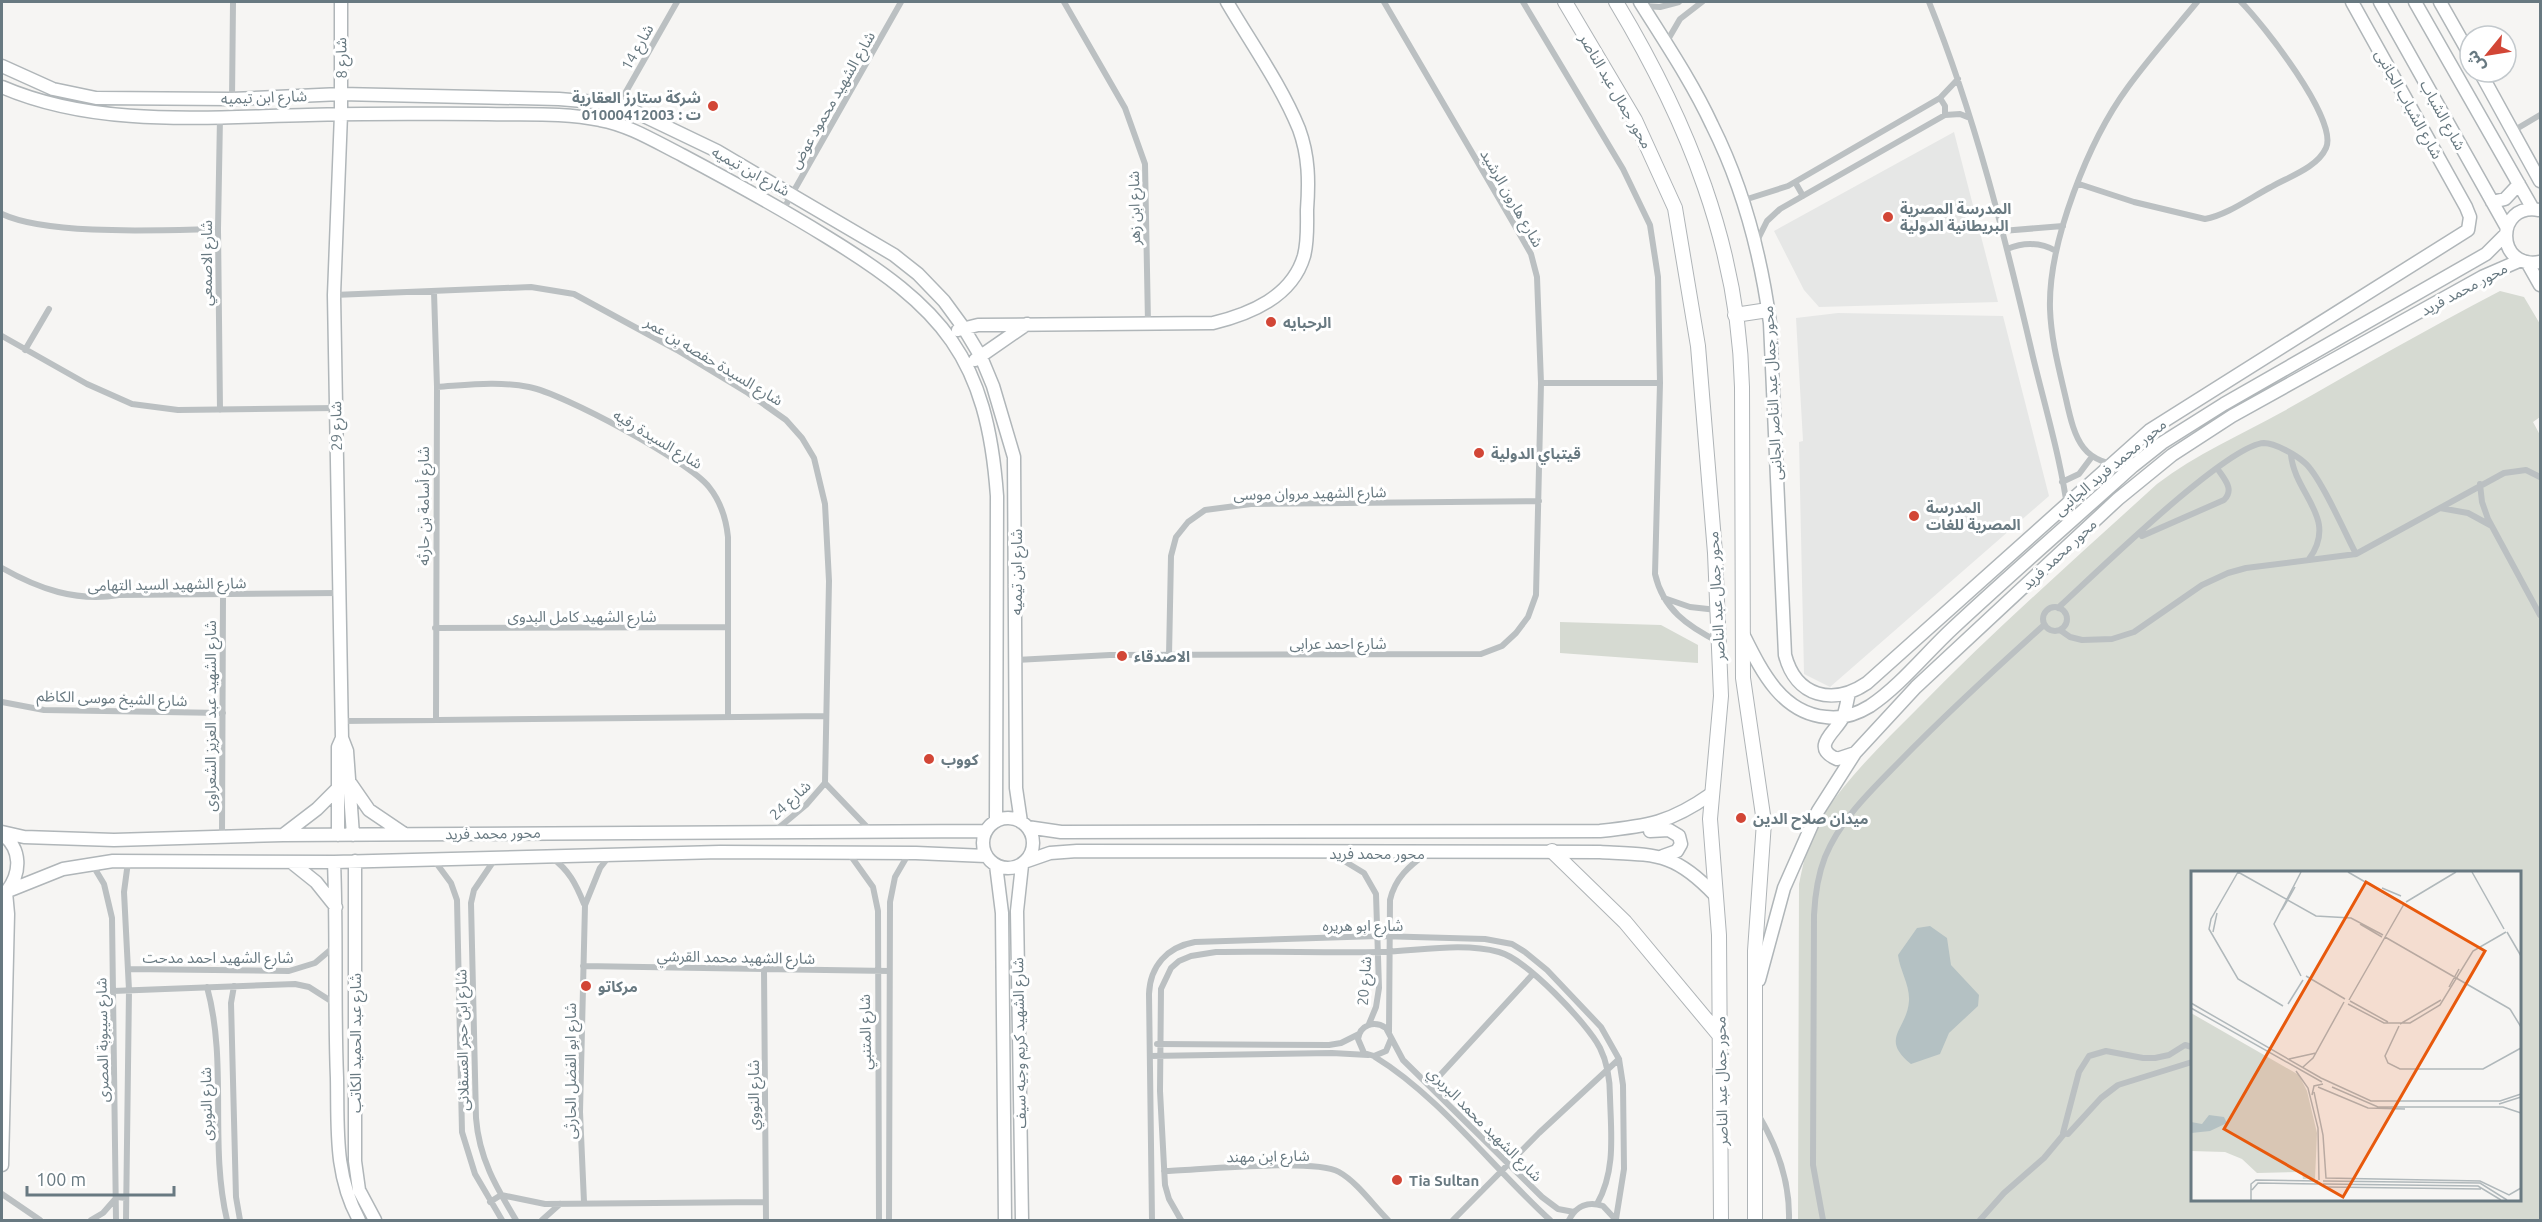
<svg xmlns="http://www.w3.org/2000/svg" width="2542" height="1222" font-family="Ubuntu,'Noto Sans Arabic',sans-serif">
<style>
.built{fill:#e6e7e6}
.green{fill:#d6dad2;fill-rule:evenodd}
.water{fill:#b4c1c3}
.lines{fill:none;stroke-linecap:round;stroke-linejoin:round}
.secondary-casing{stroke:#b0b6b9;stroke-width:15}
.primary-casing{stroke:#afb4b7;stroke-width:16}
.street{stroke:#bbc0c2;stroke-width:6}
.secondary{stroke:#fff;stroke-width:12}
.primary{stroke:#fff;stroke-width:14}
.poi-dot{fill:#d24636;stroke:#fff;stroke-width:2}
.labels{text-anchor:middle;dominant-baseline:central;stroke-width:6;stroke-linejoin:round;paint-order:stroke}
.street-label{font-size:15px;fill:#687981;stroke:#fff}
.poi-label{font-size:15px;font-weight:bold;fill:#687981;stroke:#fff;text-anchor:start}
.inset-road{fill:none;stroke:#b0b8bb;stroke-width:1.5}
.view{fill:#e8590c;fill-opacity:0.15;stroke:#e8590c;stroke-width:3}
.inset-edge{fill:none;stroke:#687981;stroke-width:3}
</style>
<rect width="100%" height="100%" fill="#f6f5f3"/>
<!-- built -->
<path class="built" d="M1954,132L1998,302L1819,307L1804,290L1774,231Z
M1838,313L2003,316L2049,496L1830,687L1804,674L1799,442L1803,441L1796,318Z"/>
<!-- green -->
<path class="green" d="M2500,291L2524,297L2540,324V417L2533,422L2540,435V1220H1798L1799,884C1804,860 1809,836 1823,815C1849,776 1884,742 1917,709C1993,631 2076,558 2157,484C2196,454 2241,435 2284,411C2356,370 2427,329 2500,291ZM2192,872H2520V1200H2192Z
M1560,622L1661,625L1698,645V663L1560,653Z"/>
<!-- water -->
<path class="water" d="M1930,926L1947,938L1951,965L1979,995L1978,1006L1949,1033L1940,1054L1911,1064C1879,1038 1907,1030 1909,1001C1910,985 1900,971 1898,955L1917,928Z"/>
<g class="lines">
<defs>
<path id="secondary" d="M341,2V114L334,295L342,738L347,751L353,835
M1640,2C1665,42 1692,82 1712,125C1742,185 1761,256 1770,323L1785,655C1796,697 1833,706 1867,683L2150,430L2468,230L2470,217L2466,207L2352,2
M2380,2L2507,228
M2415,2L2533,209
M2440,2L2470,55
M2,66L53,89L96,98L232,99L341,94L559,99L619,104L717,151L894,255L918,274L944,301L963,327L981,357L993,386L1014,457L1016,788L1021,822
M2480,72L2540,181
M2,87C97,128 206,117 308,115C367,113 427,114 487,114C524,115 563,112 600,120C629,125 656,142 682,155C731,181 780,208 827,237C943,308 987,357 997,496L996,821
M2492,202L2505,199L2519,184
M2539,210C2495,202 2495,270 2540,262
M2527,262L2540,285
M958,330L978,325L1213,323C1250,314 1292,297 1304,256C1308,241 1307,225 1307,210C1309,182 1309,156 1299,129C1281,85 1251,43 1227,2
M975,360L1027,324
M1743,634C1761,670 1781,713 1826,717C1841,719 1857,714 1870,706C1900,686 1926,653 1953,628C2012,573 2073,520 2133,466L2162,443L2224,404L2486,254L2506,234
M1849,693C1847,701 1846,709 1843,717C1837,731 1809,747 1837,759L1855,753
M351,784L369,810L403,833
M983 843a25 25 0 1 1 50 0a25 25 0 1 1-50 0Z
M1027,827L1061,832L1600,831C1648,826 1670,823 1711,794
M1650,831L1669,830L1679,836L1681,844L1677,851L1663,856
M2,832L24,837L114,840L283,835L986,831
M2,834C22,849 21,873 7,891
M283,835L317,809L338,788
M338,835V747L342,738
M355,861V1161L359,1190L375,1220
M1027,861L1050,853L1077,851L1600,852C1657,855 1674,852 1715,895
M291,862L316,882L336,907
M334,862C337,934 334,1006 337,1078C338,1129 334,1174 359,1220
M996,865L1002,913L1005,1220
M1022,865L1017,911L1022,1220
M8,891L63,869L113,861L334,862L720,852L916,853L986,856
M1759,980L1784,888L1818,811L1855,753L1916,687L2118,499L2172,455L2232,416L2482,277L2521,260
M2,1165L8,914L6,892"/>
<path id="primary" d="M1565,2L1635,120L1675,208L1698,346L1715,553L1721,696L1710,819L1719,935L1721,1220
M1616,2C1687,120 1739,247 1742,387L1743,678L1764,822L1755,951V1220
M1735,315L1768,310
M1552,851L1625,922L1720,1036"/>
</defs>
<!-- secondary casing -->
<use href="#secondary" class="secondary-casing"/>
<!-- primary casing -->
<use href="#primary" class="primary-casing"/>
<!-- street -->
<path class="street" d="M1064,2L1125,108L1145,164L1148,323
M1523,2L1623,169L1650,225L1658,277L1660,383L1655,574C1663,609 1687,626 1719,642
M1929,2C1975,116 2005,237 2033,357C2046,411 2063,466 2069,522
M1644,6L1660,7L1679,2
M1666,43L1680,19L1702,2
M1940,98L1945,106V115
M232,99L233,2
M619,104L677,2
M2513,131L2540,115
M1795,182L1803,196
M2079,184L2134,202L2205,219C2227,215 2250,198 2271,187C2288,177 2317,168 2326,148C2339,120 2262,23 2241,2
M1741,201L1788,186L1940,98L1958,79
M783,210L901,2
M2,214C49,236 163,230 218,229
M2002,231L2063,226
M1757,241L1767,221L1780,209L1945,115L1960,114L1970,118
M2007,249C2024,242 2040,242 2056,251
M434,292L437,387L436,720
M334,295L531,287L574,294L677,350L748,393L786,420L802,438L814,458L825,504L829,581L825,783
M2,336L87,384L132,404L178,410L336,408
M25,350L49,309
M1541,383H1660
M437,387C468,385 498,381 529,387C562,393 689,461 709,487C721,502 726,518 728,537V717
M220,410L218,229L220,117
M2291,455C2295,495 2339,518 2309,559
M2130,466C2082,465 2075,440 2066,399C2059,369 2051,339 2050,309C2048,242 2089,140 2128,87C2149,58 2174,30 2197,2
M2062,482L2079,474L2091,458
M2480,484L2482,502L2488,519L2540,615
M2440,508L2468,513L2490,525
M2142,536L2224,500C2235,489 2224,479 2217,468
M2,568C39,589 76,602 119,595L338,593
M1664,598L1690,607L1717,610
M2043 619a12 12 0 1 1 24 0a12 12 0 1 1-24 0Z
M2058,608C2092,577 2226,445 2264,443C2275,443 2296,455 2305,463C2320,476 2345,533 2356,554
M435,628L728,627
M2060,630L2070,637L2082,640L2112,639L2134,632L2202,585L2228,573L2246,568L2356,554L2504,473L2526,470L2540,477
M1169,656L1171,556L1176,537L1188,522L1205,510L1251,504L1539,501
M1016,660L1110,655L1481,654L1502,646L1516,633L1528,617L1536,595L1541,383L1537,277L1531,254L1515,226L1384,2
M2,702L44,710L223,713
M342,721L825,716
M825,783L870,830
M776,830L806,805L825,783
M222,836L223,595
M848,852L873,887L878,911L879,1220
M1331,853L1364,873L1376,894L1379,988L1376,1007L1369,1024
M551,857C569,870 576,884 584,904
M495,859L474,890L471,903L476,1118C479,1158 496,1187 516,1220
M434,860L451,883L457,900L462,1132L475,1174L502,1220
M92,864L104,884L112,918L116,1220
M583,966L889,971
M129,969L289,971L315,963L335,946
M764,969L766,1220
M234,986L231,1003L236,1197L240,1220
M207,987C228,1063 209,1144 227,1220
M113,991L295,984L309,987L334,1003
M1389,1032L1390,900C1395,878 1409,866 1427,853
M1391,1039L1386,1051L1374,1056L1364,1053L1358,1039C1360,1025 1374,1020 1386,1028L1403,1060L1542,1197L1558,1209L1574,1212
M1157,1044L1329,1045L1341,1043L1359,1034
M2192,1047L2185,1045L2169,1055L2155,1058H2143L2106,1051L2089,1056L2079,1072L2063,1133L2068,1134L2101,1098L2118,1085L2192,1062
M1150,1056L1332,1053L1368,1055
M1375,1057C1439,1096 1494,1169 1550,1220
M1431,1085L1533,974
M1759,1116C1778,1148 1790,1183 1789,1220
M1164,1171C1198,1170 1314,1158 1339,1172C1357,1182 1373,1205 1388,1220
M2,1194L40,1220
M490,1202L501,1195L545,1204L765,1202
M584,1202L580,1112L585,905L600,868L610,855
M91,1220L103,1213L117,1197L126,1198
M126,1220L129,990L124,892L128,862
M542,1220L560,1204
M889,1220L890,902L895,877L909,853
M1152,1220L1149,994C1150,966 1167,947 1195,942L1378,936L1485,939L1512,944L1525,952L1547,970L1601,1027L1619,1059L1623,1085L1624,1169L1616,1219
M1181,1220L1169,1199L1165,1185L1160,1091L1161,989L1171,968L1179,961L1191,956L1216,952C1271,951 1326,953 1381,952C1418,951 1462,942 1499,952C1526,959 1587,1023 1600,1048C1608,1064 1610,1080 1610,1097C1611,1133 1616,1171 1597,1204
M1453,1220L1539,1133L1619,1059
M1569,1220C1576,1206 1588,1201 1603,1206L1616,1220
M1823,1220L1813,1165L1814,915C1815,895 1818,875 1825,857C1841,818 1873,789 1901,760C1947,713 1995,669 2044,625
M1980,1220L2004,1193L2044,1158L2064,1134"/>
<!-- secondary -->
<use href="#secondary" class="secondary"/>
<!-- primary -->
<use href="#primary" class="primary"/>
</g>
<!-- markers -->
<g class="poi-dot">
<circle cx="713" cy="106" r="6"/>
<circle cx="1888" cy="217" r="6"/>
<circle cx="1271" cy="322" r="6"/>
<circle cx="1479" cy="453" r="6"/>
<circle cx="1914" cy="516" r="6"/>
<circle cx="1122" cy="656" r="6"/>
<circle cx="929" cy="759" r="6"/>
<circle cx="1741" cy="818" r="6"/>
<circle cx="586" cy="986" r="6"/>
<circle cx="1397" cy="1180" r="6"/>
</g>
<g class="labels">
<!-- street labels -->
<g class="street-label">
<text transform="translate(637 47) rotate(-61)">شارع 14</text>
<text transform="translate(341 58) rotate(-91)">شارع 8</text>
<text transform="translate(1616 91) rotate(60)">محور جمال عبد الناصر</text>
<text transform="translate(264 97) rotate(-2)">شارع ابن تيميه</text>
<text transform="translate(832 100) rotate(-60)">شارع الشهيد محمود عوض</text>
<text transform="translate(2409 104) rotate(61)">شارع الشباب الجانبى</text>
<text transform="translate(2443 115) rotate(61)">شارع الشباب</text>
<text transform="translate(751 171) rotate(29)">شارع ابن تيميه</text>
<text transform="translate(1512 198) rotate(60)">شارع هارون الرشيد</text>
<text transform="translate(1134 208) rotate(-91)">شارع ابن زهر</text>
<text transform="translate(206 263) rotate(-90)">شارع الاصمعي</text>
<text transform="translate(2464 289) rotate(-28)">محور محمد فريد</text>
<text transform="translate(714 361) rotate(31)">شارع السيدة حفصه بن عمر</text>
<text transform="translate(1772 393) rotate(-93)">محور جمال عبد الناصر الجانبى</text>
<text transform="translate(336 426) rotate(-91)">شارع 29</text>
<text transform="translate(658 439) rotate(31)">شارع السيدة رقيه</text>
<text transform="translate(2110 467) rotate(-40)">محور محمد فريد الجانبى</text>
<text transform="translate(1310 493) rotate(-1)">شارع الشهيد مروان موسى</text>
<text transform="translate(423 506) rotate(-90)">شارع أسامة بن حارثه</text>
<text transform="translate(2059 554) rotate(-43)">محور محمد فريد</text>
<text transform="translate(1016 572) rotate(-90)">شارع ابن تيميه</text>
<text transform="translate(167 584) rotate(-1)">شارع الشهيد السيد التهامى</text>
<text transform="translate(1716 596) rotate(-93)">محور جمال عبد الناصر</text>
<text x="582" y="616">شارع الشهيد كامل البدوى</text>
<text x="1338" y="643">شارع احمد عرابى</text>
<text transform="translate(112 698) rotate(2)">شارع الشيخ موسى الكاظم</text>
<text transform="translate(210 716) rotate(-90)">شارع الشهيد عبد العزيز الشعراوى</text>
<text transform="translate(790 800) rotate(-43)">شارع 24</text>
<text transform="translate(493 833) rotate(-1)">محور محمد فريد</text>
<text x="1377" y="853">محور محمد فريد</text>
<text x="1363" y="925">شارع ابو هريره</text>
<text x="218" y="957">شارع الشهيد احمد مدحت</text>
<text transform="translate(736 957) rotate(1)">شارع الشهيد محمد القرشي</text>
<text transform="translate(1364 981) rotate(-86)">شارع 20</text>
<text transform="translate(865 1032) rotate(-91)">شارع المتنبي</text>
<text transform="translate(102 1040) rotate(-91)">شارع سيبوبة المصرى</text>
<text transform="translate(462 1040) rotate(-91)">شارع ابن حجر العسقلانى</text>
<text transform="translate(355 1043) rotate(-90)">شارع عبد الحميد الكاتب</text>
<text transform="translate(1019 1043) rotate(-91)">شارع الشهيد كريم وجيه سيف</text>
<text transform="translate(570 1071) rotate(-90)">شارع ابو الفضل الحارثى</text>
<text transform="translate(1721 1081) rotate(-91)">محور جمال عبد الناصر</text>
<text transform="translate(753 1095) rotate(-90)">شارع النووي</text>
<text transform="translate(206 1104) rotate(-91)">شارع النوبرى</text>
<text transform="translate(1485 1124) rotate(45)">شارع الشهيد محمد البربري</text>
<text transform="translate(1268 1156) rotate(-1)">شارع ابن مهند</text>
</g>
<!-- poi labels -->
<g class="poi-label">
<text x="701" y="97" text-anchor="end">شركة ستارز العقارية<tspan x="701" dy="17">ت : 01000412003</tspan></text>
<text x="1900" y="208">المدرسة المصرية<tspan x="1900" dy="17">البريطانية الدولية</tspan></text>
<text x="1283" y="322">الرحبايه</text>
<text x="1491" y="453">قيتباي الدولية</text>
<text x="1926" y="507">المدرسة<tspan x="1926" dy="17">المصرية للغات</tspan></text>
<text x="1134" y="656">الاصدقاء</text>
<text x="941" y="759">كووب</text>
<text x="1753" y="818">ميدان صلاح الدين</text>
<text x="598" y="986">مركاتو</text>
<text x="1409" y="1180">Tia Sultan</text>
</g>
</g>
<!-- overview -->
<g transform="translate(2191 871)">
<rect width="330" height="330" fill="#f6f5f3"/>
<path d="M0,142L108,204L116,220L126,262L124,308H112L111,301L66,302L51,288L34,281L0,280Z" fill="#d6dad2"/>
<path d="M18,244L33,246L36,252L19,260L0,262V251L11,253Z" fill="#b4c1c3"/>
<path class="inset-road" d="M47,1L20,48L18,58L47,108L92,135M47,1L125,45L160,47L192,64M157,1L207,30M281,1L313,58M191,17L210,25M215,31L265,1M91,39L104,16M169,53L191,66M22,61L26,42M316,61L330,85M194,66L319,138M110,105L83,53L110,1M115,105L154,128M258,116L268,98M158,129L213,33M159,130L197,151M0,132L130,207L180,230H309L330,223M97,133L112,109M157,133L193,152H219L249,134L282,80L315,61M0,137L131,211M319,138L330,156M209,153L250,129M208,155L194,185L197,192L209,198H292L330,177M98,188L125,182M112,196L122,187L153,131M105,200L117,217L127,257L128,309M127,216L177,237L214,238M141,216L187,236H312L330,242M123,221L132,264L135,307L289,310L318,324L330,317M121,224L123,215L132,213M308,233L330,226M132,310L289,312L316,329M132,313L287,315L310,329M134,316L290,318M61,319L67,312L127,313M60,329V313L65,309L127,310"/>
<path class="view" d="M175,11L294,80L152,326L33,258Z"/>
<rect width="330" height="330" class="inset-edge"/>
</g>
<!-- border -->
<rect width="2542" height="1222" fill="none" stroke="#687981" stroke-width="6"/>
<!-- north arrow -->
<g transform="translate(2488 54) rotate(240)"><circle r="28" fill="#ffffff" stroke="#c3c9cd" stroke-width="1.5"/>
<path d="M0-4.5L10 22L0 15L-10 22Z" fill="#d24636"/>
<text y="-9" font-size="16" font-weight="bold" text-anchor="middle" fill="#687981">ش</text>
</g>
<!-- scale -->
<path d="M27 1186v9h147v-9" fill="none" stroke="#687981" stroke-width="3"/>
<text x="36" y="1186" font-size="18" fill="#687981" stroke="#ffffff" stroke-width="4.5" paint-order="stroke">100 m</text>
</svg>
